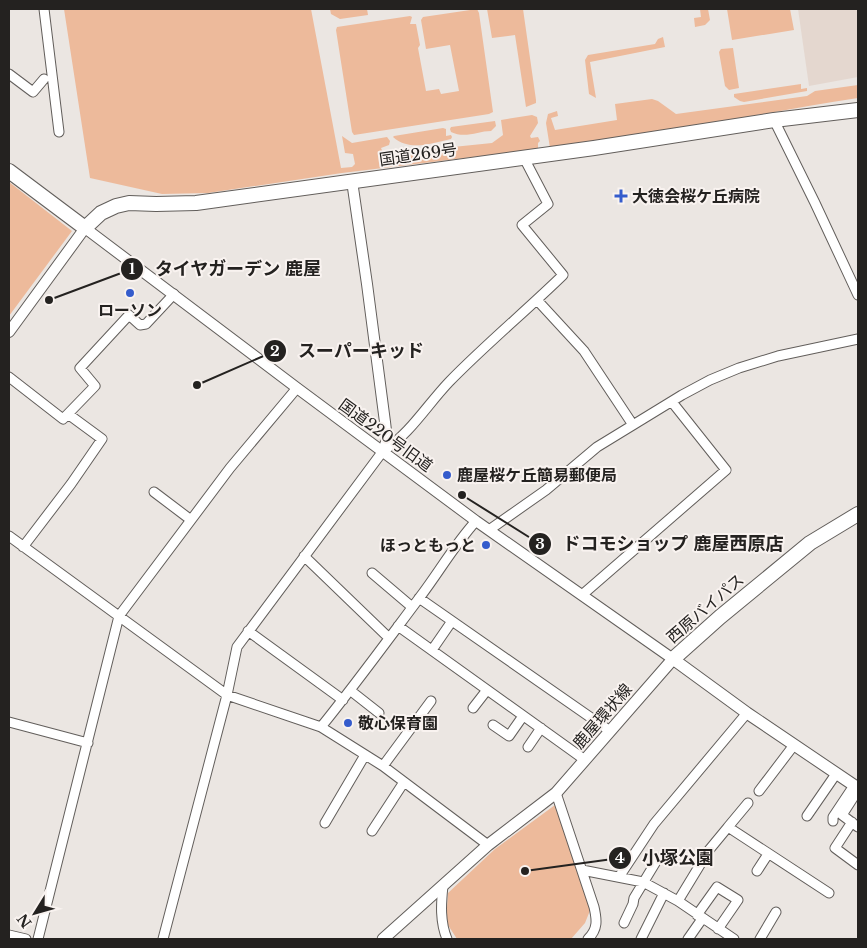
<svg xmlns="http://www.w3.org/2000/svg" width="867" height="948" font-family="'Libre Baskerville','Noto Sans JP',serif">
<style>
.built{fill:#e4d7cf}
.green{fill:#edba9b}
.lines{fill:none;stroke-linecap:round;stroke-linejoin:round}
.minor-casing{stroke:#625e5b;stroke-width:11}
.tertiary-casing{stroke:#625e5b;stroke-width:12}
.secondary-casing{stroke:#625e5b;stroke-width:13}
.trunk-casing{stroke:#625e5b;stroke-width:16}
.minor{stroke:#fff;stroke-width:9}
.tertiary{stroke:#fff;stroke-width:10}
.secondary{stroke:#fff;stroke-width:11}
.trunk{stroke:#fff;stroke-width:14}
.poi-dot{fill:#355ccc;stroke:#f9f3f0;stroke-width:2}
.labels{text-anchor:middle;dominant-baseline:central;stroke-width:4;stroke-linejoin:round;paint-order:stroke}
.street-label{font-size:16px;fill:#242220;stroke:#f9f3f0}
.poi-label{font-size:16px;font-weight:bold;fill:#242220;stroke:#f9f3f0;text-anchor:start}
.leader{fill:none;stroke:#242220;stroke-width:2}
.callout-dot{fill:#242220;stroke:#f9f3f0;stroke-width:2}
.mark-label{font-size:15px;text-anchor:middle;font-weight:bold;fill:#fff}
.callout-label{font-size:18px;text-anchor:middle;font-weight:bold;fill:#242220;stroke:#f9f3f0;stroke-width:4;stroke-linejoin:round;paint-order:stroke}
</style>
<rect width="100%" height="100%" fill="#ebe6e2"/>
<!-- built -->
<path class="built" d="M798,9H858V77L809,86Z"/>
<!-- green -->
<path class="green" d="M64,9H311L341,168L352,167L355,164L353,154L345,153L342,136L352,143L387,137L390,141L389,145L381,148C386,162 403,156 414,151L492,143L503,135L501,120L532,115L537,117L538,123L530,136L531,138L538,137L540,141L538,143V149L342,173L208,193L162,194L90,178Z
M330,9H367L368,15L340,19L331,14Z
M477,9L479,13L493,112L489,114L354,135L352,132L336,30L337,27L410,16L412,17L410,24H416L420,45L418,48L426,91L439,89L441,94L459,91L450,45L426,49L421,20L423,17Z
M487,9H523L536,100V103L526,107L515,35L492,38Z
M700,9H708L710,20L705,25L695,27L694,18L701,17Z
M727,9H790L794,30L732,40Z
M663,37L665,47L590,62L596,98L589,94L585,60L588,55L655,44L658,39Z
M733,48L739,88L729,90L725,86L719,52L721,49Z
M801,84V89L807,88V91L744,102L740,101L734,97V94Z
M858,85V98C755,114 653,136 550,148L546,123L548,114L557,111L558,116L551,118L555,130L617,120L615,104L652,99L658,101L676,114L807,96L815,91Z
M495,121L496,126L491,131C478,131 465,139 451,132L450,129L451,127Z
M443,128L446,129V136L451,135L452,137L451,139C432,143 410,152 393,137L394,136Z
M9,182L72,231L9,316Z
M555,805L591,908L585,923L571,939H457L446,922L448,893L495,849Z"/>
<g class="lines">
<defs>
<path id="minor" d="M44,9L59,132
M9,74L33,92L44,79
M774,120L815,203L858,295
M537,300L584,351L633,425
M9,377L63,419L95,386L80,368L129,315L140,325L146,324L174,294
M154,492L191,520
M489,530L546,490L597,447L682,395L710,380L739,368L778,356L858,339
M9,536L227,695L321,727L383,766L488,845
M23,547L71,484L102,439L68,414
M304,556L389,638
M372,573L412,607
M582,595L726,470L672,402
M419,598L610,731
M398,626L585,760
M248,631L343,700
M432,650L452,621
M351,691L379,713
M473,708L487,690
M9,722L88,743
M493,725L509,736L523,716
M321,727C355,685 387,641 420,597C439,572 455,544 476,521
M528,747L541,728
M383,766L431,701
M858,790L842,815L858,827
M759,791L794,745
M556,793L594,907C597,920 598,929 588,939
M807,816L836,774
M833,821V817L853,787
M852,822L835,848L858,865
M325,823L365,755
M728,827L748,803
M372,831L404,782
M582,870L643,882L678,901L734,939
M757,871L768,854
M619,877L654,824L747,713
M443,886C441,904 440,922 447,939
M678,901L709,850L728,827L829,893
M697,915L717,887L738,900L718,929
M624,923L633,904L634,898L657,860L660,858
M9,935L26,939
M38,939L119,616L230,468L297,388
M163,939L227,695L237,647L383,451C410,434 427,405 449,382C485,345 526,311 563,275L522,225L548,204L524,158
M641,939L664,893
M688,939L702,919
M760,939L776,912"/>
<path id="tertiary" d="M352,181L367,284L385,422L387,439L383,451
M9,332L85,228L297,388L476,521L673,659"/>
<path id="secondary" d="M383,939L488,845L556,793L673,659L747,713L858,788"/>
<path id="trunk" d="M9,171L85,228L101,213L116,206L129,203L156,204L196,203L594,148L774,120L858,110
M673,659L720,617L810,543L858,514"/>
</defs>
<!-- minor casing -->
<use href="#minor" class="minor-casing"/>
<!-- tertiary casing -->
<use href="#tertiary" class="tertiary-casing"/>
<!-- secondary casing -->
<use href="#secondary" class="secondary-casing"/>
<!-- trunk casing -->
<use href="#trunk" class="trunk-casing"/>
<!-- minor -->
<use href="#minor" class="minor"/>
<!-- tertiary -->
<use href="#tertiary" class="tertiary"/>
<!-- secondary -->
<use href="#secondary" class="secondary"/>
<!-- trunk -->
<use href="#trunk" class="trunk"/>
</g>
<!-- markers -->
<g class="poi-dot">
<path d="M618.5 188.5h5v5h5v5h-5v5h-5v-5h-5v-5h5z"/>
<circle cx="130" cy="293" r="5"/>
<circle cx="447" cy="475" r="5"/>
<circle cx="486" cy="545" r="5"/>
<circle cx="348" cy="723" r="5"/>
</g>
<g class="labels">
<!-- street labels -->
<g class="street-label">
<text transform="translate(418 154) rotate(-8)">国道269号</text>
<text transform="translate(386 435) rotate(36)">国道220号旧道</text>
<text transform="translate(705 608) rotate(-41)">西原バイパス</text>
<text transform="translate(602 716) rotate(-49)">鹿屋環状線</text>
</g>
<!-- poi labels -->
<g class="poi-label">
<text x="632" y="196">大徳会桜ケ丘病院</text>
<text x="130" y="310" text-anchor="middle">ローソン</text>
<text x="457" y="475">鹿屋桜ケ丘簡易郵便局</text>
<text x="476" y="545" text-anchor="end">ほっともっと</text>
<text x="358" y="723">敬心保育園</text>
</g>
</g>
<!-- callouts -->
<path class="leader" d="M49 300L132 269M197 385L275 351M462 495L540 544M525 871L620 858"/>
<g class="callout-dot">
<circle cx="49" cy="300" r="5"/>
<circle cx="197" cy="385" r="5"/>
<circle cx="462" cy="495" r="5"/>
<circle cx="525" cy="871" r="5"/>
<circle cx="132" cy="269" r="12"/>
<circle cx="275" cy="351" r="12"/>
<circle cx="540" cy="544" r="12"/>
<circle cx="620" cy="858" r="12"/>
</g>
<g class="mark-label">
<text x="132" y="274">1</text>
<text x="275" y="356">2</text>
<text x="540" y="549">3</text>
<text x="620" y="863">4</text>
</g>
<g class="callout-label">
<text x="238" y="275">タイヤガーデン 鹿屋</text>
<text x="361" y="357">スーパーキッド</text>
<text x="673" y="550">ドコモショップ 鹿屋西原店</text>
<text x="678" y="864">小塚公園</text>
</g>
<!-- border -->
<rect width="867" height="948" fill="none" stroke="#242220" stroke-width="20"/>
<!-- north arrow -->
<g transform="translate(35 913) rotate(233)" stroke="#f9f3f0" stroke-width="4" paint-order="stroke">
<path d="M0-4L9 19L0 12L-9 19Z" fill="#242220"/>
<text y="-8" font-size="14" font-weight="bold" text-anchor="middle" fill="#242220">N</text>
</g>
</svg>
